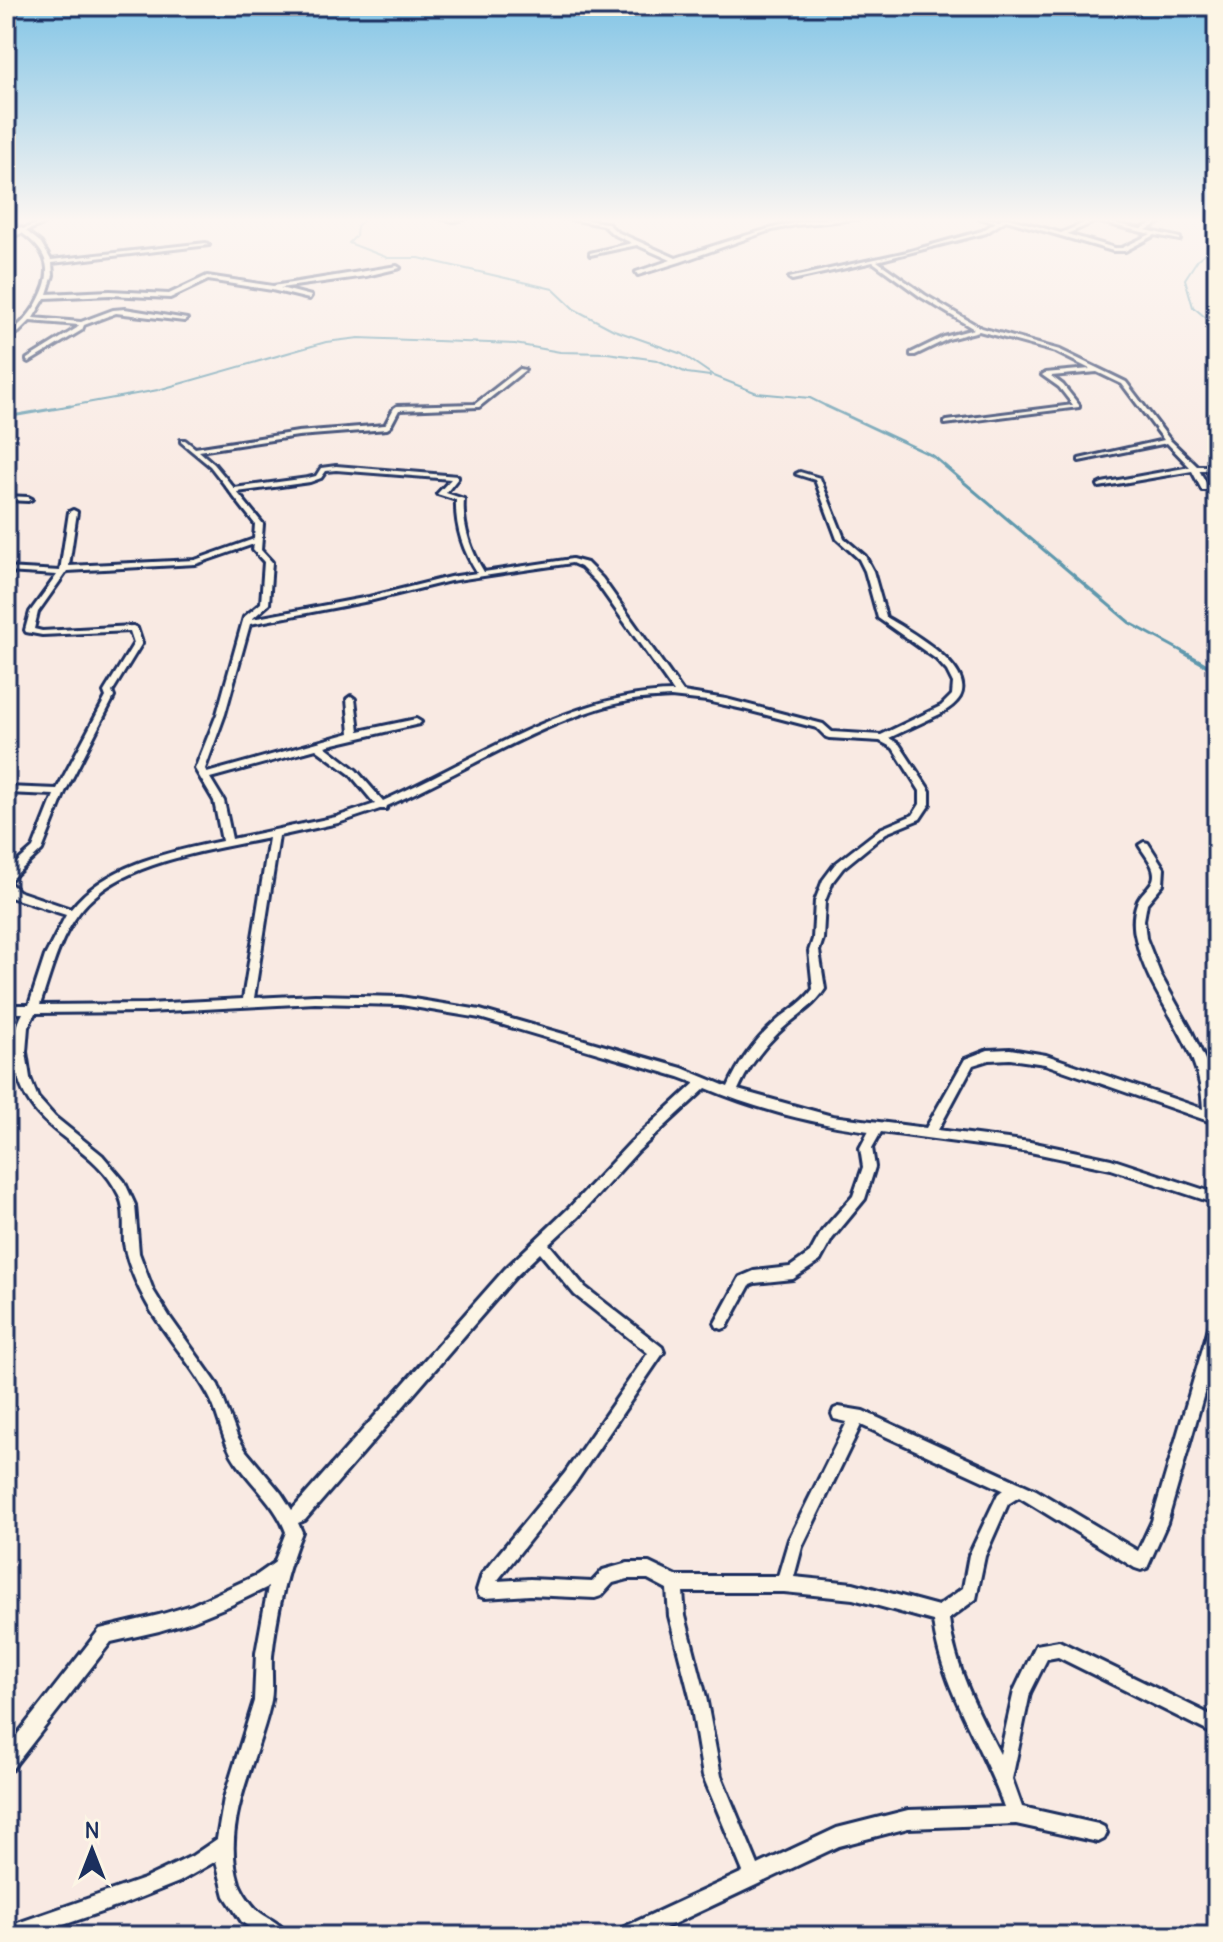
<svg xmlns="http://www.w3.org/2000/svg" width="1223" height="1942" font-family="Delius,sans-serif">
<style>
.lines{fill:none;stroke-linecap:round;stroke-linejoin:round}
.stream-far2{stroke:#5f98ad;stroke-width:2}
.stream-far1{stroke:#5f98ad;stroke-width:3}
.stream{stroke:#5f98ad;stroke-width:4}
.street-casing{stroke:#1b2f5e;stroke-width:6}
.street{fill:#fcf5e5;fill-rule:evenodd}
</style>
<rect width="100%" height="100%" fill="#f9eae3"/>
<filter id="ink" filterUnits="userSpaceOnUse"><feTurbulence type="fractalNoise" baseFrequency=".0125" numOctaves="2"/><feDisplacementMap in="SourceGraphic" scale="16" xChannelSelector="R" yChannelSelector="G"/><feConvolveMatrix kernelMatrix="1 2 1 2 8 2 1 2 1" color-interpolation-filters="sRGB"/></filter>
<g filter="url(#ink)">
<g class="lines">
<!-- stream-far2 -->
<path class="stream-far2" d="M366,218L357,226L356,236L349,243L388,258H419L553,289L574,309L614,330L682,354L714,376L757,393L810,398L830,408
M1217,243L1198,259L1185,279L1193,307L1217,327
M59,408L158,390L326,342L359,338L515,344L560,352L607,353L657,360L687,373L710,376"/>
<!-- stream-far1 -->
<path class="stream-far1" d="M826,406L933,456L1130,623L1187,654
M6,417L70,406"/>
<!-- stream -->
<path class="stream" d="M1183,652L1217,671"/>
<defs>
<path id="street" d="M53,218H58L26,231L41,243L51,260L206,243L209,245L52,263L53,275L47,294L110,291L169,294L207,276L273,286L397,266L400,268L366,276L280,288L311,296L309,299L272,290L208,280L170,298L110,295L45,298L33,318L81,322L113,310L125,309L187,319L184,321L116,313L84,325L82,330L29,362L27,361V359L77,328L79,325L30,321L19,332L6,339V335C19,327 29,316 37,303C54,273 50,253 22,233L6,239V235L18,231L6,223V220L23,229Z
M439,218H467L454,221Z
M564,218H572L607,223L617,232L676,258C739,238 801,213 867,218L795,225L768,231L680,262L638,275L636,272L671,260L637,245L590,255V253L632,243L613,234L603,225Z
M979,218L999,220L1002,218H1008L1061,233L1091,220L1087,218L1141,229L1162,218H1167L1146,230L1180,238V240L1155,235L1125,251H1113L1006,220L986,233L877,261L925,295L981,328L1060,350L1126,382L1170,440L1197,466H1217V470H1199L1209,488L1208,490H1202L1192,471L1099,487L1098,485L1102,483L1190,467L1167,443L1079,461V459L1164,440L1122,384L1097,372L1051,376L1063,385L1079,405V407L945,424V422L947,421L1073,405L1059,387L1042,375L1045,373L1090,369L1056,352L979,331L948,339L915,355H911V353L944,337L974,329L921,297L873,262L792,280L789,278L907,252L982,231L996,222ZM1096,221L1151,234L1122,248H1115L1067,234Z
M520,369L525,370L479,407L399,410L390,427L387,429L298,436L199,451L214,464L234,488L308,478L316,476L321,468L336,466L458,476V478L446,493L464,499C462,525 470,549 484,572L572,559L587,563L602,578L683,692L726,699L823,724L832,732L881,735L941,706L952,695L953,683L947,671L936,659L878,618L865,571L859,559L837,539L815,480L796,474L800,472L820,478L844,538L865,556L873,571L886,617C906,629 976,667 960,697C956,704 947,710 940,714L889,738L899,744L930,791V804L920,819L886,833L843,868L833,881L825,901L823,939L819,951L825,989C815,1005 802,1012 788,1024C767,1042 749,1065 738,1090L832,1116L926,1128L965,1059L988,1050L1010,1049L1046,1055L1203,1109C1201,1040 1149,1001 1136,939C1133,928 1133,914 1137,903C1142,888 1160,884 1152,866C1149,859 1143,852 1139,845L1144,842L1148,843L1164,868L1163,884L1147,903L1144,920L1146,938L1161,976L1191,1030L1206,1062L1213,1088L1217,1124L1045,1064L1010,1059L989,1060L973,1065L938,1130L1030,1142L1111,1159L1217,1194V1204L1111,1169L1030,1152L881,1132L872,1148L875,1167L865,1199L832,1239L820,1261L793,1279L755,1283L750,1285L727,1327L722,1329L717,1327L715,1323L740,1277L754,1271L790,1267L810,1253L822,1231L853,1196L863,1167L860,1148L869,1131C815,1124 756,1109 706,1088L638,1151L578,1217L549,1244L585,1287L662,1347L664,1352L575,1483L497,1581L530,1579L592,1582L603,1570L628,1563H649L676,1576H778L789,1539L847,1422L834,1419L832,1414L834,1409L839,1407L863,1411L1036,1490L1138,1551L1152,1521L1210,1324L1212,1320L1217,1318V1348L1167,1523L1147,1568L1141,1570L1135,1568L1019,1497L1008,1504L985,1556L976,1599L949,1619C955,1668 977,1710 1000,1754L1014,1691L1036,1645L1059,1641L1217,1718V1736L1058,1657L1047,1659L1030,1693L1012,1779L1022,1807L1098,1824L1104,1827L1107,1833L1104,1839L1098,1842L1016,1824L908,1828L839,1846L648,1936H618L620,1929L743,1872L703,1776L690,1697L669,1616L667,1589L648,1579H628L613,1583L601,1596L595,1598L530,1595L485,1598L479,1596L477,1590L482,1574L565,1473L648,1353L575,1295L540,1253L515,1277L305,1520L298,1523L302,1532C285,1572 277,1613 272,1656C271,1672 274,1690 270,1705C257,1762 220,1824 239,1883C242,1891 250,1903 256,1909C266,1919 282,1922 287,1936H262L242,1922L225,1896L216,1861L179,1882L119,1906L31,1936H6V1927L144,1879L192,1856L217,1839L224,1798L254,1701L256,1653L268,1587L231,1605L192,1621L159,1631L111,1642L12,1769L6,1772V1749L100,1629L159,1615L192,1605L257,1575L274,1563L286,1532C276,1505 253,1486 237,1463C221,1441 220,1413 206,1391C188,1359 162,1333 145,1300C136,1283 127,1263 124,1243C123,1228 126,1210 119,1195C91,1137 23,1135 15,1060C13,1043 15,1028 23,1013H6V1005H29L45,956L66,915L10,897L6,892V872L33,848L54,795L6,793V787L57,789L106,697L104,692L134,643L130,631L42,635L26,632L25,630L30,612L57,575L6,572V568L60,571L69,512L73,510L77,512L69,566L195,560L254,539L255,524L210,466L181,442V440H185L195,448L298,432L385,425L394,408L397,406L475,404ZM336,470L451,479L437,494L456,500C455,527 463,551 477,573L450,577L369,597L252,619L269,604L272,562L261,550L263,524L237,492L310,482L321,478L326,471ZM254,544L253,550L264,562L261,603L244,617L217,714L195,769L214,801L222,841C170,852 106,864 71,909L18,891L10,883L6,881L10,880L42,850L65,792L114,697L112,692L142,643L137,628L133,626L42,631L34,629L38,612L67,571L196,564ZM572,563L581,567L596,582L674,692C571,693 475,760 383,801L356,770L325,746L419,724L421,722L416,719L359,731L355,699L351,696L347,699L350,733L207,773L205,769L225,714L250,624L369,601L450,581ZM671,697L707,701L743,709L817,728L826,737L829,738L880,741L893,748L920,791V804L913,815L880,829L835,864L823,880L815,901L813,939L809,951L813,989C804,1002 791,1009 779,1019C757,1038 740,1060 728,1087L682,1068L480,1010L401,997L315,995L254,998L279,836L338,823L380,809H386L387,806C465,772 545,718 628,701C642,698 657,698 671,697ZM316,749L350,774L375,804L336,817L232,839L224,801L210,778ZM269,838L243,999L147,1004L40,1005C49,979 55,953 68,930C75,917 84,905 95,896C136,860 216,849 269,838ZM315,1003L401,1005L480,1018L679,1077L695,1083L630,1143L568,1209L505,1269L292,1510L281,1493L246,1451L237,1436L218,1385L169,1316L153,1290L139,1253L135,1205L124,1181L102,1155L55,1117L38,1098L30,1078L26,1052L28,1027L35,1013L147,1012ZM861,1425L1003,1490L998,1494L969,1555L963,1588L938,1606L853,1583L794,1577L802,1547ZM683,1592H784L853,1599L933,1621C941,1689 982,1744 1004,1807L908,1810L837,1828L758,1865L721,1776L706,1697L685,1616Z
M6,496L28,497L32,499L28,501L6,500Z"/>
</defs>
<!-- street casing -->
<use href="#street" class="street-casing"/>
<!-- street -->
<use href="#street" class="street"/>
</g>
</g>
<!-- sky -->
<linearGradient id="sky" x2="0" y2="1"><stop stop-color="#83c5e6"/><stop offset="0.45" stop-color="#fcf6f2"/><stop offset="1" stop-color="#fcf6f2" stop-opacity="0"/></linearGradient>
<rect width="1223" height="489" fill="url(#sky)"/>
<!-- margin -->
<rect width="1223" height="1942" fill="none" stroke="#fcf5e5" stroke-width="32"/>
<rect x="16" y="16" width="1191" height="1910" fill="none" stroke="#1b2f5e" stroke-width="3" filter="url(#ink)"/>
<!-- north arrow -->
<g transform="translate(92 1850)" stroke="#fcf5e5" stroke-width="6" paint-order="stroke">
<path d="M0-6L14 30L0 20L-14 30Z" fill="#1b2f5e"/>
<text y="-12" font-size="22" font-weight="bold" text-anchor="middle" fill="#1b2f5e">N</text>
</g>
</svg>
